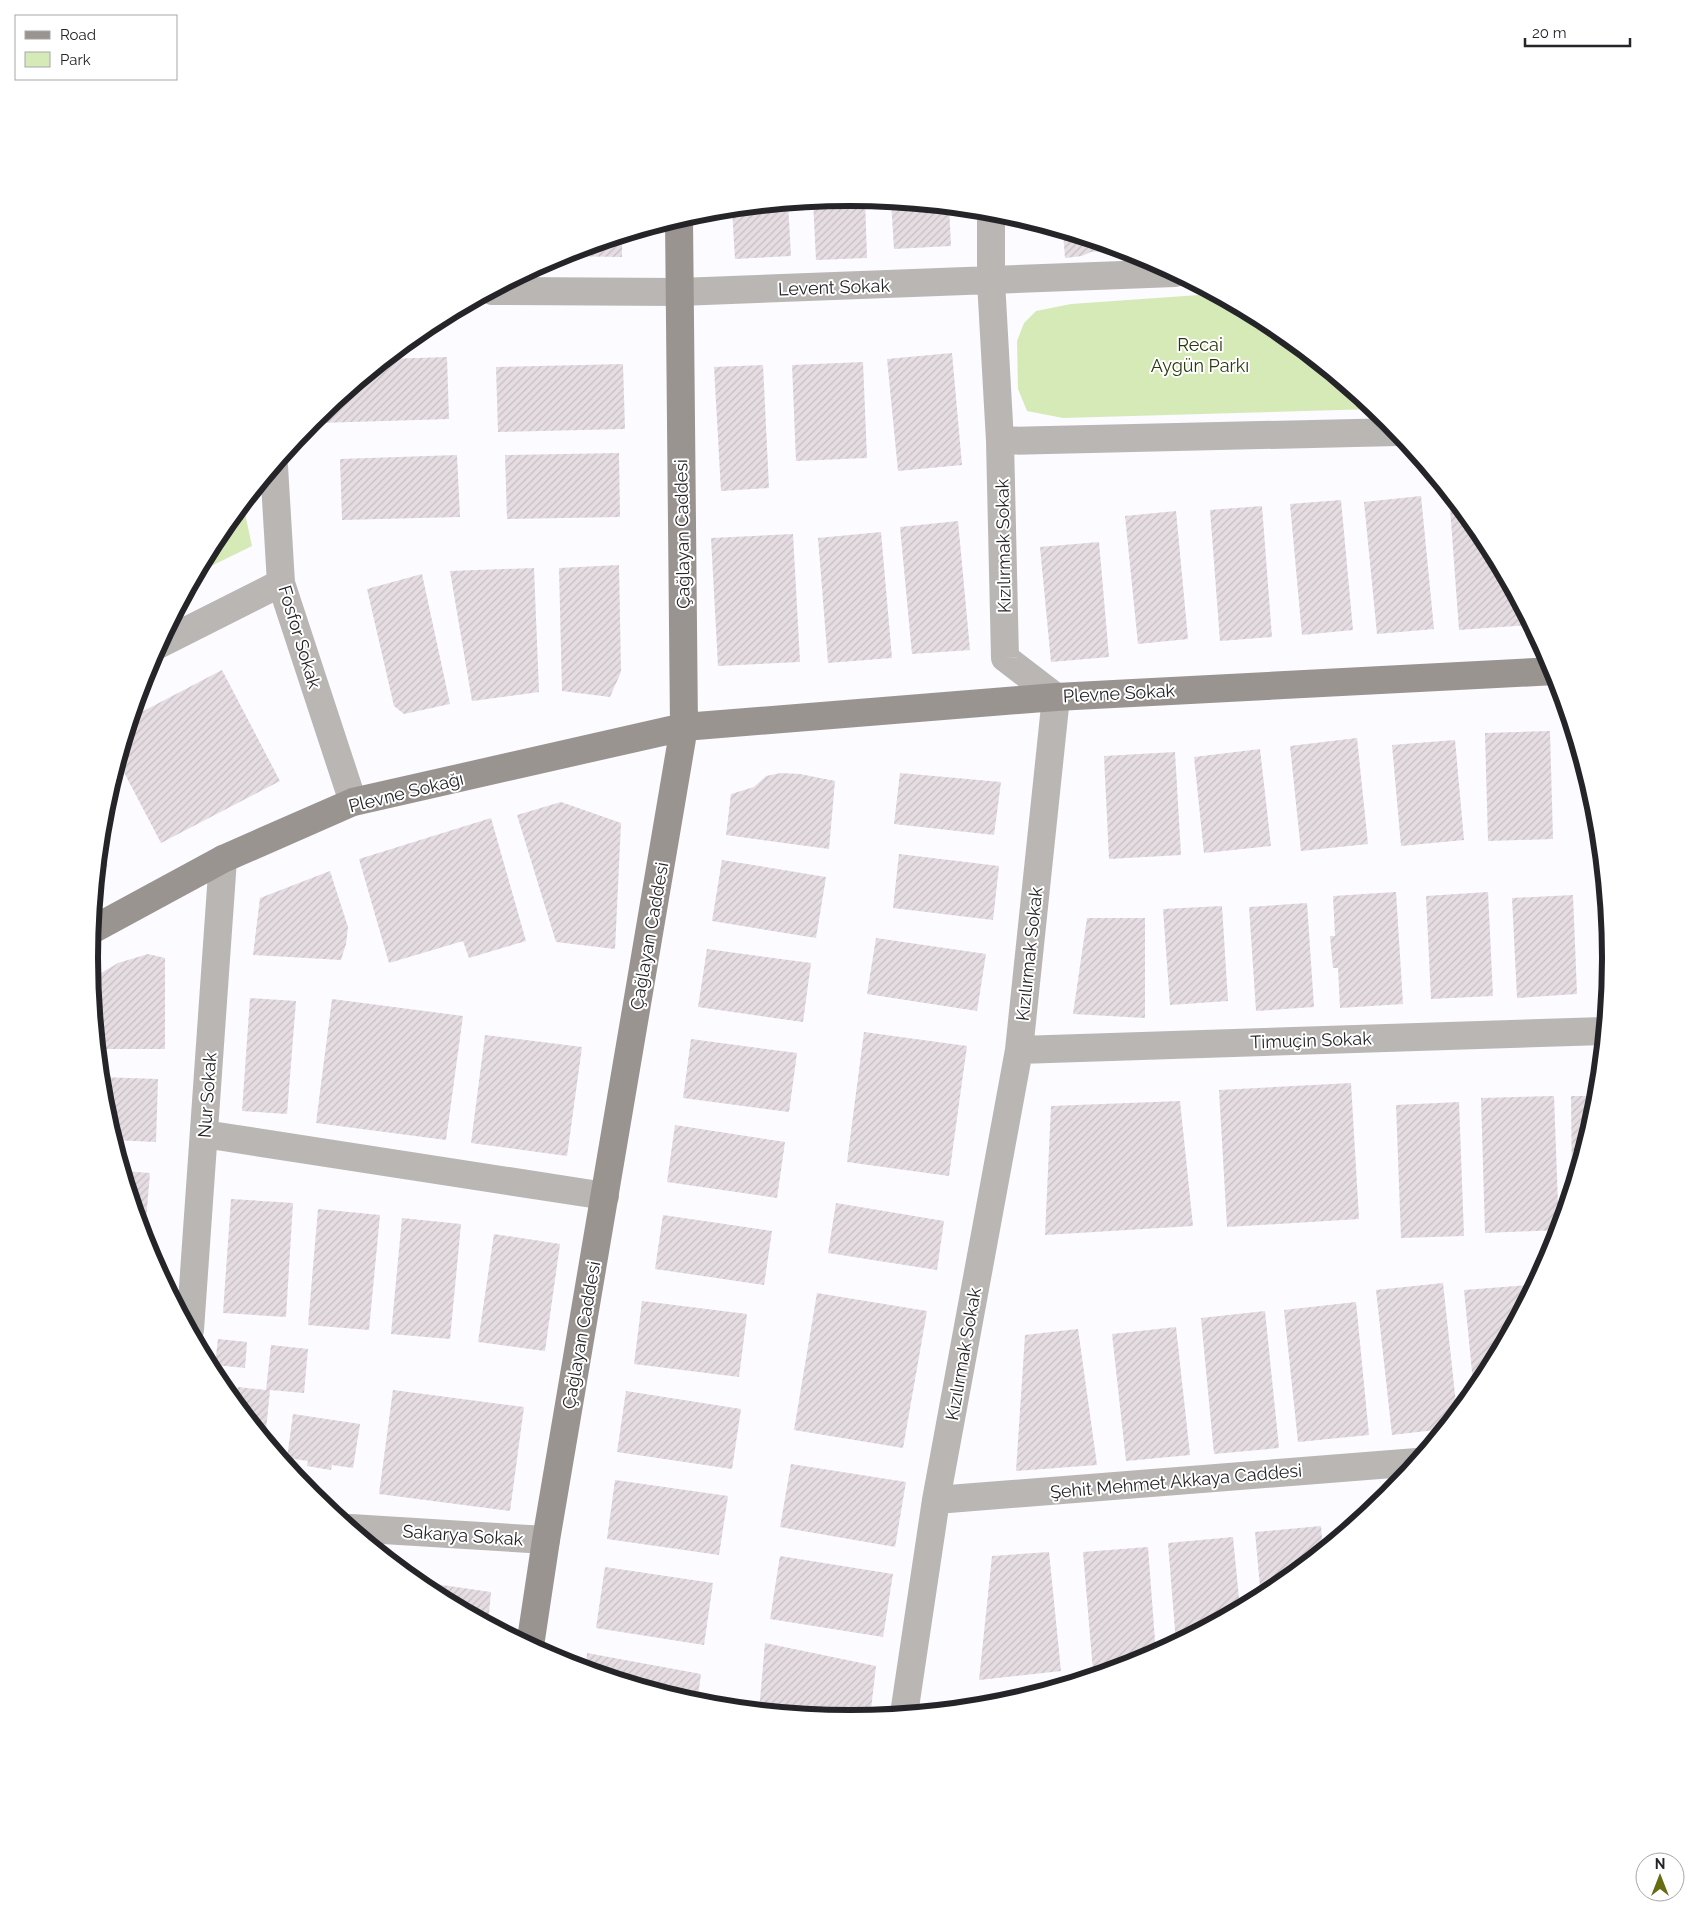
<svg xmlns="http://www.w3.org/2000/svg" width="1700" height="1917" font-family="Raleway,sans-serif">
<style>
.park{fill:#d6eab8}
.building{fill:url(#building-hatch)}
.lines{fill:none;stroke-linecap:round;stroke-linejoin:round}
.street{stroke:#bab6b4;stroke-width:28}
.secondary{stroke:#9a9491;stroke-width:28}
.labels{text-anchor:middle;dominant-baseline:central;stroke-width:4;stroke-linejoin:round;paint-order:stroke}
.street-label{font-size:18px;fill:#252428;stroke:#fff}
.park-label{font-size:18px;fill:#2b390e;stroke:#fff}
.rim{fill:none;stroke:#252428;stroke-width:6}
</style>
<defs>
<pattern id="building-hatch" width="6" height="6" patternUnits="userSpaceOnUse" patternTransform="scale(1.25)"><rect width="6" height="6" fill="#e6dde3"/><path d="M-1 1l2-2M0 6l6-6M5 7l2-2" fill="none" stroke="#c5bec3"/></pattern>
</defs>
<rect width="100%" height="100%" fill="#fcfbff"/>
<!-- park -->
<path class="park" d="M1213,294L1273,326L1375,409L1063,418L1027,411L1018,389L1017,341L1024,323L1036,311L1071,304Z
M243,504L252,546L197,573L217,535Z"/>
<!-- building -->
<path class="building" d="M850,197L865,199L867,258L816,260L813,201Z
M891,201L949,207L951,246L894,249Z
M788,203L791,256L735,259L732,209Z
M1063,232L1123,250L1091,252L1082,256L1065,258Z
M622,236V257L557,256L559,255Z
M952,353L962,465L898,471L887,359Z
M447,357L449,419L319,423V414L387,359Z
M863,362L867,458L796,461L792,365Z
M623,364L625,429L498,432L496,367Z
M763,365L769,488L721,491L714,367Z
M619,453L620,517L507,519L505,455Z
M457,455L460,517L342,520L340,459Z
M1449,494L1483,536L1528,621L1529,625L1459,630Z
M1421,496L1434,629L1377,634L1364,502Z
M1341,500L1353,630L1302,635L1290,504Z
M1262,506L1272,637L1220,641L1210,510Z
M1176,511L1188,639L1138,644L1125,516Z
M958,521L970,650L912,654L900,527Z
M881,532L892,658L828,663L818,538Z
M793,534L800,662L718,666L711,538Z
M1099,542L1109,657L1051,662L1040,547Z
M619,565L621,672L610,697L562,691L559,568Z
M534,568L539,692L472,701L450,571Z
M422,574L450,704L404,714L394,706L367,589Z
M222,670L280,781L161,843L118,761L132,717Z
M1550,731L1553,839L1488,841L1485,733Z
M1357,738L1368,844L1301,851L1290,746Z
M1455,740L1464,840L1401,846L1392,745Z
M1260,749L1271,846L1204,853L1194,757Z
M1175,752L1181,855L1109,859L1104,756Z
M1583,769L1597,810L1599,837L1590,838Z
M781,773L800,774L835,781L829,849L726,835L731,794L754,787L766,776Z
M900,773L1001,782L994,835L894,824Z
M561,802L621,823L615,949L556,942L517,815Z
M491,818L526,941L469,958L463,941L389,963L359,859Z
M99,850L108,866L97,871Z
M899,854L999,866L993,920L893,908Z
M722,860L826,877L816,938L712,921Z
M330,871L348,927L346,944L341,960L253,955L260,898Z
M1601,889H1604L1611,959L1609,977Z
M1396,892L1403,1004L1340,1008L1338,968H1333L1330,936H1335L1333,896Z
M1488,892L1493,996L1431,999L1426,896Z
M1573,895L1577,994L1517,998L1512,898Z
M1307,903L1314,1007L1256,1011L1249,907Z
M1222,906L1228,1001L1170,1005L1163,909Z
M1087,918H1145V1018L1073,1014Z
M876,938L986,954L977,1011L867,994Z
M707,949L811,963L803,1022L698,1007Z
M148,954L165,958V1049H98L91,979L118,963Z
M250,998L296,1001L287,1114L242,1111Z
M332,999L463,1016L446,1140L316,1123Z
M864,1032L967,1046L949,1176L847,1162Z
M485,1035L582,1047L567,1156L471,1143Z
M691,1039L797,1053L789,1112L683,1098Z
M100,1077L158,1079L156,1142L114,1140L103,1107Z
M1351,1083L1359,1219L1227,1227L1219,1090Z
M1554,1096L1559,1230L1485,1233L1481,1098Z
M1571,1096H1598L1597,1107L1572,1189Z
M1180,1101L1193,1226L1045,1235L1051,1106Z
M1459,1102L1464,1236L1401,1238L1396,1105Z
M675,1125L785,1142L777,1198L667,1182Z
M123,1171L150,1173L146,1220L137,1219Z
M231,1199L293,1203L286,1317L223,1313Z
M836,1203L944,1221L937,1270L828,1253Z
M318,1209L380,1215L369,1330L308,1325Z
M663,1215L772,1231L764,1285L655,1269Z
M402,1218L461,1224L450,1339L391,1334Z
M494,1234L560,1244L545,1351L478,1342Z
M1443,1283L1457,1413L1444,1429L1392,1435L1376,1290Z
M1528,1285L1529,1295L1483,1382L1474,1392L1464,1290Z
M817,1293L927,1311L903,1448L794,1430Z
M642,1301L747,1314L739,1377L634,1364Z
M1356,1302L1369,1435L1298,1442L1284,1310Z
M1265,1311L1279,1448L1214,1454L1201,1318Z
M1176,1327L1190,1455L1126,1461L1112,1334Z
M1078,1329L1097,1465L1016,1471L1025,1335Z
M218,1339L247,1342L245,1368L215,1365Z
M271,1345L308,1349L304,1393L270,1390L265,1440L224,1390L237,1391L238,1387L266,1390Z
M393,1390L524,1407L510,1511L379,1494Z
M626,1391L741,1409L732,1469L617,1452Z
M293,1414L360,1424L353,1468L332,1465L331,1470L307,1466L308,1461L287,1458Z
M791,1464L906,1482L895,1547L780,1527Z
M615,1480L728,1496L719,1555L607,1539Z
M1321,1526L1323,1550L1273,1592L1261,1598L1255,1532Z
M1233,1537L1240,1609L1176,1643L1168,1543Z
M1148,1547L1156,1654L1141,1662L1116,1670L1093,1671L1083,1552Z
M1049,1552L1061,1671L979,1680L992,1556Z
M780,1556L893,1574L883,1637L770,1619Z
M605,1567L713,1583L704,1645L596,1628Z
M414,1581L491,1592L488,1624L427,1591Z
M765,1643L876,1666L870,1718L850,1720L759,1711Z
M587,1653L701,1674L697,1704L586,1670Z"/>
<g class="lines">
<!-- street -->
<path class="street" d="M492,291L679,292L1175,273
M1000,441L1398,432
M274,466L281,583L353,802
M158,645L281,583
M1019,1050L1604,1031
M204,1134L605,1196
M190,1330L223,859
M936,1500L1417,1462
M350,1528L546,1540
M904,1714L936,1500L1019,1050L1056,697L1005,658L1000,441L991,281V211"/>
<!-- secondary -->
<path class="secondary" d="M92,930L223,859L353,802L684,727L1056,697L1555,671
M530,1646L546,1540L684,727L679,219"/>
</g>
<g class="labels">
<!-- street labels -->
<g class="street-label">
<text transform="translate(834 287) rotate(-2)">Levent Sokak</text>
<text transform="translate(682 534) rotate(-91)">Çağlayan Caddesi</text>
<text transform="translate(1003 546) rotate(-91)">Kızılırmak Sokak</text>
<text transform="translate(300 637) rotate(73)">Fosfor Sokak</text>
<text transform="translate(1119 693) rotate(-3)">Plevne Sokak</text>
<text transform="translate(406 792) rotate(-14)">Plevne Sokağı</text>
<text transform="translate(649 936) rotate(-80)">Çağlayan Caddesi</text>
<text transform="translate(1029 954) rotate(-84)">Kızılırmak Sokak</text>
<text transform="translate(1311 1040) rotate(-2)">Timuçin Sokak</text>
<text transform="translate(207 1095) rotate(-86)">Nur Sokak</text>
<text transform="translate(581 1335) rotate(-80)">Çağlayan Caddesi</text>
<text transform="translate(963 1354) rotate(-80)">Kızılırmak Sokak</text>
<text transform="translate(1176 1481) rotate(-5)">Şehit Mehmet Akkaya Caddesi</text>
<text transform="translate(463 1535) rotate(4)">Sakarya Sokak</text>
</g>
<!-- park labels -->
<g class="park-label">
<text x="1200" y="344">Recai<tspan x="1200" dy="21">Aygün Parkı</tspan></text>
</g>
</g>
<!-- crop -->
<path d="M0 0H1700V1917H0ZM98 958a752 752 0 1 1 1504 0a752 752 0 1 1-1504 0Z" fill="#fff" fill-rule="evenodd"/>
<path class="rim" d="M98 958a752 752 0 1 1 1504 0a752 752 0 1 1-1504 0Z"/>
<!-- legend -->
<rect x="15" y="15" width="162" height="65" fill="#ffffff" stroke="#a8a7a9"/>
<rect x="25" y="31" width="25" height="8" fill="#9a9491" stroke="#a8a7a9"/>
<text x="60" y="40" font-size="15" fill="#252428">Road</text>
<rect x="25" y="52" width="25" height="15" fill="#d6eab8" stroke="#a8a7a9"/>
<text x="60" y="65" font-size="15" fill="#252428">Park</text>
<!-- north arrow -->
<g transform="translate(1660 1877)"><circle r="24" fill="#ffffff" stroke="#a8a7a9"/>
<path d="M0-4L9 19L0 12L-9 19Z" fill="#656c12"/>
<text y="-8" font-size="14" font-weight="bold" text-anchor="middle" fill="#252428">N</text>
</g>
<!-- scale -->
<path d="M1525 38v8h105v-8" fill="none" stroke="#252428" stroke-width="2.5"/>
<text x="1532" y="38" font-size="15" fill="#252428" stroke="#ffffff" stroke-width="4" paint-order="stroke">20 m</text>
</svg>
